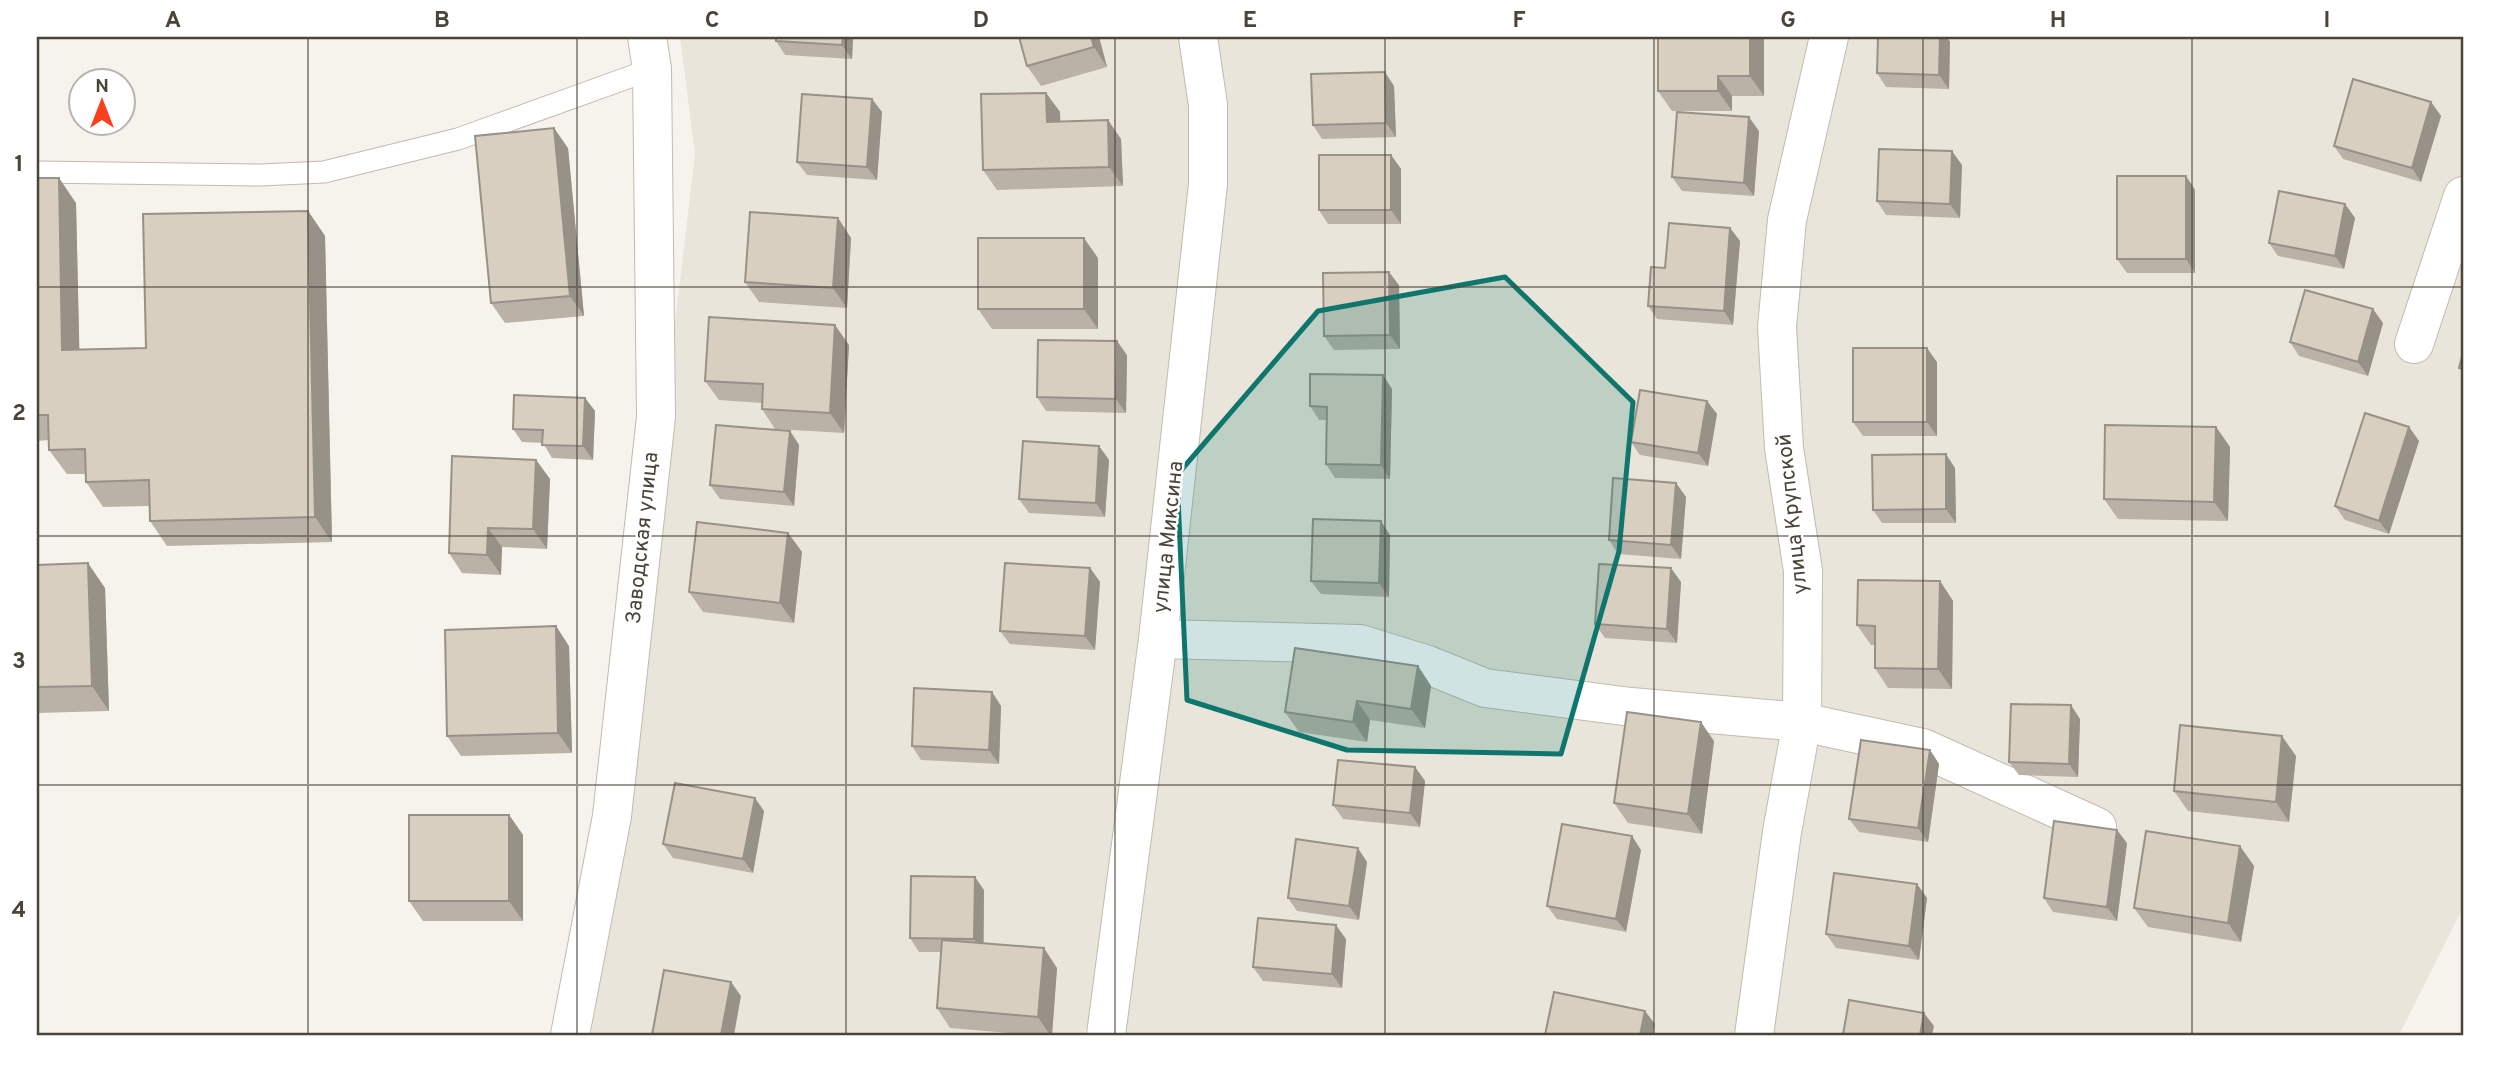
<svg xmlns="http://www.w3.org/2000/svg" width="2500" height="1072" font-family="Overpass,sans-serif">
<style>
.residential{fill:#eae5da}
.lines{fill:none;stroke-linecap:round;stroke-linejoin:round}
.lane-casing{stroke:#c2bbae;stroke-width:23}
.street-casing{stroke:#c2bbae;stroke-width:40}
.lane{stroke:#fff;stroke-width:21}
.street{stroke:#fff;stroke-width:38}
.wall{fill:#bab2a6}
.shaded-wall{fill:#979187}
.building{fill:#d8cfc1;stroke:#979187;stroke-width:2}
.marked{fill:#0f766e;fill-opacity:0.2;stroke:#0f766e;stroke-width:5;stroke-linejoin:round}
.grid{fill:none;stroke:#4b4439;stroke-width:2;stroke-opacity:0.55}
.labels{text-anchor:middle;dominant-baseline:central;stroke-width:5;stroke-linejoin:round;paint-order:stroke}
.street-label{font-size:21px;fill:#4b4439;stroke:#fff}
.neatline{fill:none;stroke:#4b4439;stroke-width:2.5}
.grid-label{font-size:23px;text-anchor:middle;font-weight:bold;fill:#4b4439}
</style>
<rect width="100%" height="100%" fill="#f6f3ec"/>
<!-- residential -->
<path class="residential" d="M680,37H2463V908L2399,1035H591L695,154Z"/>
<g class="lines">
<defs>
<path id="lane" d="M37,172L261,175L324,172L458,139L652,69"/>
<path id="street" d="M2414,344L2463,196
M1158,639L1360,644L1428,665L1485,688L1631,707L1802,722L1923,748L2097,827
M570,1035L612,816L656,417L652,69L647,37
M1106,1035L1158,639L1208,184V105L1198,37
M1754,1035L1782,832L1802,722L1803,571L1784,448L1777,327L1787,220L1829,37"/>
</defs>
<!-- lane casing -->
<use href="#lane" class="lane-casing"/>
<!-- street casing -->
<use href="#street" class="street-casing"/>
<!-- lane -->
<use href="#lane" class="lane"/>
<!-- street -->
<use href="#street" class="street"/>
</g>
<!-- wall -->
<path class="wall" d="M853,37L852,59L785,55L776,41Z
M1019,37H1099L1107,67L1041,86L1027,66Z
M1658,37H1763L1764,96H1732V111H1672L1658,91Z
M1878,37H1947L1950,42L1949,89L1886,87L1877,73Z
M1394,86L1396,137L1322,139L1313,125Z
M1046,93L1060,112V121L1121,139L1123,186L997,190L983,170Z
M2431,102L2441,116L2421,182L2343,159L2334,146Z
M882,112L877,180L807,175L797,162Z
M1759,131L1754,196L1682,191L1672,177Z
M568,148L584,316L505,323L491,303Z
M1391,155L1401,169V224H1328L1319,210Z
M1962,165L1960,218L1886,215L1877,201Z
M2186,176L2195,190V273H2127L2117,259Z
M37,178L76,203L79,350L146,348L308,211L325,236L332,542L167,546L150,521L149,506L103,507L86,482V474H67L49,450V440L37,441Z
M2345,204L2355,218L2344,269L2278,256L2269,243Z
M838,218L851,238L847,308L759,302L745,282Z
M1730,228L1740,241L1733,325L1657,319L1648,306L1665,268Z
M1098,258V329H992L978,309Z
M1399,285L1400,349L1334,350L1324,336Z
M2383,323L2368,376L2299,356L2290,342Z
M849,345L844,433L775,429L762,409V403L719,400L705,381Z
M1127,355L1126,413L1046,411L1037,397Z
M1937,362V436H1863L1853,422Z
M1392,389L1390,479L1335,478L1326,464V420H1319L1310,406Z
M585,398L595,411L593,460L552,458L543,443L522,442L513,429Z
M1707,401L1717,414L1708,466L1640,455L1631,442Z
M2216,427L2230,447L2228,521L2118,519L2104,499Z
M2409,427L2419,441L2389,534L2345,520L2335,506Z
M790,431L799,445L794,506L720,499L710,485Z
M1099,446L1109,460L1105,517L1029,513L1019,499Z
M536,460L550,479L547,549L502,547L501,575L462,573L449,553Z
M1955,468L1956,523H1882L1873,510Z
M1676,483L1686,497L1681,559L1618,554L1609,540Z
M788,533L802,552L794,623L703,612L689,592Z
M1390,535L1389,597L1321,594L1311,581Z
M37,565L105,588L109,711L37,713Z
M1090,568L1100,582L1095,650L1010,644L1000,631Z
M1940,581L1953,601L1952,689L1888,688L1875,668V645H1871L1857,625Z
M1681,582L1677,643L1605,638L1595,624Z
M569,646L572,753L461,756L447,736Z
M1418,666L1431,686L1425,728L1370,720L1367,742L1299,732L1285,712Z
M992,692L1001,706L999,764L921,760L912,746Z
M2080,719L2078,777L2019,775L2009,762Z
M1714,741L1702,834L1628,823L1614,803Z
M1930,750L1939,764L1928,842L1859,832L1849,819Z
M2296,756L2289,822L2188,811L2174,791Z
M1415,767L1425,781L1420,827L1343,819L1333,805Z
M764,811L753,873L673,858L663,844Z
M509,815L523,835V921H423L409,901Z
M2127,843L2117,921L2053,912L2044,898Z
M1641,850L1626,932L1557,919L1547,906Z
M1367,862L1359,920L1297,911L1288,898Z
M2254,866L2241,942L2148,927L2134,908Z
M1917,884L1927,898L1919,960L1836,948L1826,934Z
M984,890V943L1057,968L1052,1035H1033L950,1028L937,1008L941,952H919L910,938Z
M1346,939L1342,988L1263,981L1253,967Z"/>
<!-- shaded-wall -->
<path class="shaded-wall" d="M843,37H853L852,59L842,45Z
M1091,37H1099L1107,67L1094,47Z
M1750,37H1764V96L1750,76Z
M1940,37H1947L1950,42L1949,89L1939,75Z
M1385,72L1394,86L1396,137L1386,123Z
M1718,76L1732,96V111L1718,91Z
M1046,93L1060,112L1061,141L1047,122Z
M872,99L882,112L877,180L867,167Z
M2431,102L2441,116L2421,182L2412,168Z
M1749,117L1759,131L1754,196L1744,183Z
M1108,120L1121,139L1123,186L1109,167Z
M554,128L568,148L584,316L570,296Z
M1952,151L1962,165L1960,218L1950,204Z
M1391,155L1401,169V224L1391,210Z
M2186,176L2195,190V273L2186,259Z
M59,178L76,203L80,375L62,350Z
M2345,204L2355,218L2344,269L2335,256Z
M308,211L325,236L332,542L315,517Z
M838,218L851,238L847,308L833,288Z
M1730,228L1740,241L1733,325L1724,311Z
M1084,238L1098,258V329L1084,309Z
M1389,272L1399,285L1400,349L1390,335Z
M2373,309L2383,323L2368,376L2358,362Z
M835,325L849,345L844,433L830,413Z
M1117,341L1127,355L1126,413L1116,399Z
M1927,348L1937,362V436L1927,422Z
M1383,375L1392,389L1390,479L1381,465Z
M585,398L595,411L593,460L583,446Z
M1707,401L1717,414L1708,466L1698,453Z
M2216,427L2230,447L2228,521L2214,502Z
M2409,427L2419,441L2389,534L2379,521Z
M790,431L799,445L794,506L784,492Z
M1099,446L1109,460L1105,517L1096,503Z
M1946,454L1955,468L1956,523L1946,509Z
M536,460L550,479L547,549L533,529Z
M1676,483L1686,497L1681,559L1671,545Z
M1381,521L1390,535L1389,597L1379,583Z
M488,528L502,547L501,575L487,555Z
M788,533L802,552L794,623L780,603Z
M88,563L105,588L109,711L92,686Z
M1090,568L1100,582L1095,650L1085,636Z
M1671,568L1681,582L1677,643L1667,629Z
M1940,581L1953,601L1952,689L1938,669Z
M556,626L569,646L572,753L558,733Z
M1418,666L1431,686L1425,728L1411,709Z
M992,692L1001,706L999,764L989,750Z
M1357,701L1370,720L1367,742L1353,722Z
M2071,705L2080,719L2078,777L2069,764Z
M1701,722L1714,741L1702,834L1688,814Z
M2282,736L2296,756L2289,822L2276,802Z
M1930,750L1939,764L1928,842L1918,828Z
M1415,767L1425,781L1420,827L1410,813Z
M755,798L764,811L753,873L743,859Z
M509,815L523,835V921L509,901Z
M2117,830L2127,843L2117,921L2107,907Z
M1632,836L1641,850L1626,932L1616,919Z
M2240,846L2254,866L2241,942L2228,923Z
M1358,848L1367,862L1359,920L1349,906Z
M975,877L984,890L983,953L974,939Z
M1917,884L1927,898L1919,960L1909,946Z
M1336,925L1346,939L1342,988L1332,974Z
M1044,948L1057,968L1052,1035H1050L1038,1017Z
M731,982L741,996L734,1035H721Z
M1645,1011L1655,1024L1653,1035H1640Z
M1924,1013L1934,1026L1932,1035H1920Z"/>
<!-- building -->
<path class="building" d="M776,37H843L842,45L776,41Z
M1019,37H1091L1094,47L1027,66Z
M1658,37H1750V76H1718V91H1658Z
M1878,37H1940L1939,75L1877,73Z
M1385,72L1386,123L1313,125L1311,74Z
M2353,79L2431,102L2412,168L2334,146Z
M1046,93L1047,122L1108,120L1109,167L983,170L981,94Z
M802,94L872,99L867,167L797,162Z
M1677,112L1749,117L1744,183L1672,177Z
M554,128L570,296L491,303L475,136Z
M1879,149L1952,151L1950,204L1877,201Z
M1319,155H1391V210H1319Z
M2117,176H2186V259H2117Z
M37,178H59L62,350L146,348L143,214L308,211L315,517L150,521L149,480L86,482L85,449L49,450L48,415H37Z
M2279,191L2345,204L2335,256L2269,243Z
M750,212L838,218L833,288L745,282Z
M1669,223L1730,228L1724,311L1648,306L1651,267L1665,268Z
M978,238H1084V309H978Z
M1389,272L1390,335L1324,336L1323,273Z
M2305,290L2373,309L2358,362L2290,342Z
M709,317L835,325L830,413L762,409L763,384L705,381Z
M1038,340L1117,341L1116,399L1037,397Z
M1853,348H1927V422H1853Z
M2463,353V369L2459,368Z
M1310,374L1383,375L1381,465L1326,464L1327,407L1310,406Z
M1640,390L1707,401L1698,453L1631,442Z
M514,395L585,398L583,446L542,445L543,430L513,429Z
M2365,413L2409,427L2379,521L2335,506Z
M716,425L790,431L784,492L710,485Z
M2105,425L2216,427L2214,502L2104,499Z
M1023,441L1099,446L1096,503L1019,499Z
M1946,454V509L1873,510L1872,455Z
M452,456L536,460L533,529L488,528L487,555L449,553Z
M1613,478L1676,483L1671,545L1609,540Z
M1313,519L1381,521L1379,583L1311,581Z
M697,522L788,533L780,603L689,592Z
M88,563L92,686L37,687V565Z
M1005,563L1090,568L1085,636L1000,631Z
M1599,564L1671,568L1667,629L1595,624Z
M1858,580L1940,581L1938,669L1875,668V626L1857,625Z
M556,626L558,733L447,736L445,630Z
M1295,648L1418,666L1411,709L1357,701L1353,722L1285,712Z
M914,688L992,692L989,750L912,746Z
M2011,704L2071,705L2069,764L2009,762Z
M1627,712L1701,722L1688,814L1614,803Z
M2180,725L2282,736L2276,802L2174,791Z
M1861,740L1930,750L1918,828L1849,819Z
M1338,760L1415,767L1410,813L1333,805Z
M675,783L755,798L743,859L663,844Z
M409,815H509V901H409Z
M2054,821L2117,830L2107,907L2044,898Z
M1562,824L1632,836L1616,919L1547,906Z
M2146,831L2240,846L2228,923L2134,908Z
M1296,839L1358,848L1349,906L1288,898Z
M1834,873L1917,884L1909,946L1826,934Z
M911,876L975,877L974,939L910,938Z
M1258,918L1336,925L1332,974L1253,967Z
M942,940L1044,948L1038,1017L937,1008Z
M664,970L731,982L721,1035H652Z
M1554,992L1645,1011L1640,1035H1545Z
M1849,1000L1924,1013L1920,1035H1843Z"/>
<!-- marked area -->
<path class="marked" d="M1505,277L1633,402L1619,551L1561,754L1347,750L1187,700L1177,475L1318,311Z"/>
<!-- grid -->
<path class="grid" d="M308,37V1035M577,37V1035M846,37V1035M1115,37V1035M1385,37V1035M1654,37V1035M1923,37V1035M2192,37V1035M37,287H2463M37,536H2463M37,785H2463"/>
<g class="labels">
<!-- street labels -->
<g class="street-label">
<text transform="translate(1793 514) rotate(-96)">улица Крупской</text>
<text transform="translate(1169 537) rotate(-84)">улица Миксина</text>
<text transform="translate(643 538) rotate(-84)">Заводская улица</text>
</g>
</g>
<!-- border -->
<rect width="2500" height="1072" fill="none" stroke="#ffffff" stroke-width="77"/>
<!-- north arrow -->
<g transform="translate(102 102)"><circle r="33" fill="#ffffff" stroke="#b7b4b0" stroke-width="2"/>
<path d="M0-5L12 26L0 18L-12 26Z" fill="#fc3f1d"/>
<text y="-10" font-size="19" font-weight="bold" text-anchor="middle" fill="#4b4439">N</text>
</g>
<rect x="38" y="38" width="2424" height="996" class="neatline"/>
<g class="grid-label">
<text x="173" y="27">A</text>
<text x="442" y="27">B</text>
<text x="712" y="27">C</text>
<text x="981" y="27">D</text>
<text x="1250" y="27">E</text>
<text x="1519" y="27">F</text>
<text x="1788" y="27">G</text>
<text x="2058" y="27">H</text>
<text x="2327" y="27">I</text>
<text x="19" y="171">1</text>
<text x="19" y="420">2</text>
<text x="19" y="668">3</text>
<text x="19" y="917">4</text>
</g>
</svg>
